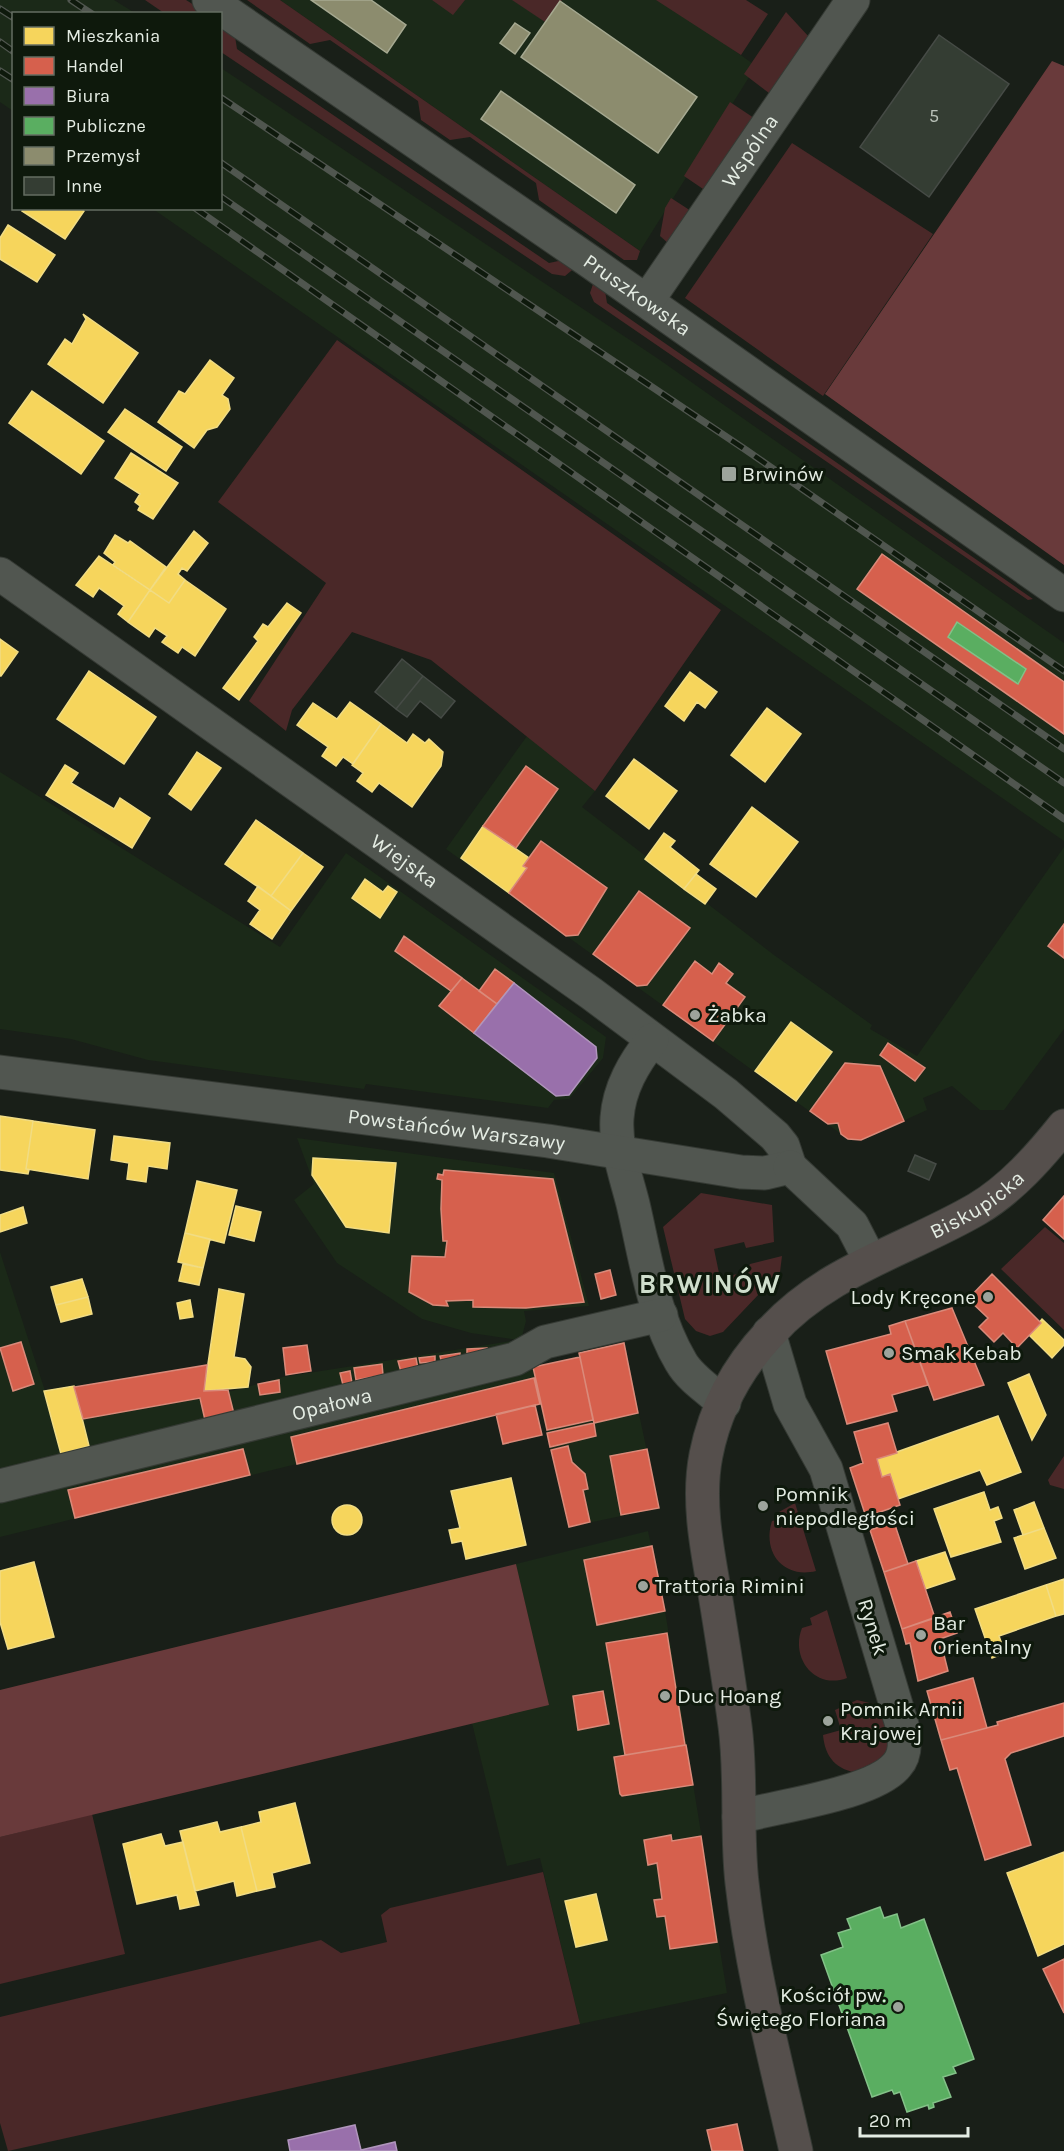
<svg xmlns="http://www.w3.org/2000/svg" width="1064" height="2151" font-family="Karla,sans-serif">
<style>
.built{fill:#1b2918}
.green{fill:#4a2828}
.forest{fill:#693a3b}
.homes{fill:#f6d55c;stroke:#f1dc84;stroke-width:1.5}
.shops{fill:#d6604d;stroke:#da8a7a;stroke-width:1.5}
.offices{fill:#9970ab;stroke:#b095bc;stroke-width:1.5}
.public{fill:#5aae61;stroke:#83c188;stroke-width:1.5}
.industry{fill:#8c8c6e;stroke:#a6a991;stroke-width:1.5}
.building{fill:#343d33;stroke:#464b46;stroke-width:1.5}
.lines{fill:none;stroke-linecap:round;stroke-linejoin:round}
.minor-casing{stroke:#353a34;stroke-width:35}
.major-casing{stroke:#353a34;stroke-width:35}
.minor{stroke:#515650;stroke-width:33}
.major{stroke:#554f4c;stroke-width:33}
.rail-casing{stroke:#50564f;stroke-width:7}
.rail{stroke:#0e190c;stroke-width:4.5;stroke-dasharray:14;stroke-linecap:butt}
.poi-dot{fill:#9da49c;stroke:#0e190c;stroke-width:2}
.labels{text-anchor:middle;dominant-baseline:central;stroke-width:6;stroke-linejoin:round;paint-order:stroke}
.number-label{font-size:18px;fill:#b8c0b7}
.street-label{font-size:21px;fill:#e4ece3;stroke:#0e190c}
.poi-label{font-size:21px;fill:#e4ece3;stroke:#0e190c;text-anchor:start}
.district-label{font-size:27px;font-weight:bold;letter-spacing:1.5px;fill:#cfdecc;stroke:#0e190c}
</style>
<rect width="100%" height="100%" fill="#191f18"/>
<!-- built -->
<path class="built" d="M0,0H114L135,13L14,14L13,111L0,102Z
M280,0H664L756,66L640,251Z
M221,68L657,358L1064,643V841L153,209L220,208Z
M527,736L595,791L582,807L774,955L872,1025L870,1029L917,1056L1064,847V1029L1004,1110H980L952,1086L923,1098L927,1110L861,1140L848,1139L446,849Z
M0,772L280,947L346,853L606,1037L603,1058L569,1099L554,1100L548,1108L366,1084L364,1089L148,1060L71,1039L0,1029Z
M297,1138L554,1173L589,1306L524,1311L526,1321L521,1340L533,1367L579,1357V1353L624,1343L659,1508L569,1527L540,1404L0,1537V1252L46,1394L200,1366L203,1392L232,1391L283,1377L518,1340L471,1333L422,1319L337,1263L294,1200L314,1184Z
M648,1531L665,1611L727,1993L580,2024L540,1858L507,1866L472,1723L548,1704L516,1564Z"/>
<!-- green -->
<path class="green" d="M145,0H186L207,13H164Z
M247,0H280L640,251L637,260H624L539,200L536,183L470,137L450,140L421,120L418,101L330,40L310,44Z
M432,0H465L453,15Z
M512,0H562L545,22Z
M656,0H746L768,14L741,55Z
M786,12L809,37L772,93H769L744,74Z
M220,22L234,30L237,49L549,263L568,259L577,266L565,276L552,274L221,52Z
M730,102L754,118L706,191L684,176Z
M792,143L933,234L823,396L685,298Z
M671,198L688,209L690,213L669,244L660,236L665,208Z
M595,278L604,284L607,303L1033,599L1028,600L594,302L590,293Z
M337,340L721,610L595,791L431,660L352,632L292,710L286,731L249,701L326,583L218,502Z
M701,1193L772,1205L774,1242L746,1248L744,1242L714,1249L720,1278L746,1272L750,1264L782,1256L780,1272L723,1332L710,1336L696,1331L685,1319L663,1227Z
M1045,1227L1064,1243V1330L1001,1269Z
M1064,1456V1489L1050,1485L1048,1480Z
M795,1503L816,1571C783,1579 762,1552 772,1521L781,1519L779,1512Z
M827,1610L847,1678C815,1690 790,1658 802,1628L812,1625L810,1618Z
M857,1700L874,1704L887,1715L890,1755L859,1773C836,1770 825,1757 823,1735L841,1730L835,1710Z
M92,1814L125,1954L0,1984V1837Z
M543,1872L580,2024L8,2151L0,2123V2017L321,1940L341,1953L387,1942L381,1915L390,1908Z"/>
<!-- forest -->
<path class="forest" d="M1052,61L1064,66V565L825,394Z
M516,1564L549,1705L0,1837V1690Z"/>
<!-- homes -->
<path class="homes" d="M24,208H81L84,211L65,239L22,211Z
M8,225L55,255L37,282L0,259V238Z
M83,314L138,353L103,403L48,364L65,339L72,344L86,319Z
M210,360L234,378L222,395L228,399L230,409L217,427L207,430L194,448L158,422L179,391L185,394Z
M32,391L104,441L81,474L9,423Z
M125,409L182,447L166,471L108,432Z
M131,453L178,483L153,519L138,510L140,506L135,502L140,494L115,478Z
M194,531L208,543L187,571L182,568L178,574L185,580L169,603L150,590Z
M115,535L128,543L130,541L166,567L150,590L113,565L115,562L104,553Z
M99,556L150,590L128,622L118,614L124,606L99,588L93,597L76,585Z
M185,580L226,609L195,656L182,647L178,653L162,642L167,636L155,628L149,637L128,622L150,590L169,603Z
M287,603L301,613L239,700L223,688L258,641L254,637L263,624L268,627Z
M0,639L18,652L1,676H0Z
M89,671L156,717L124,764L57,719Z
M690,672L717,692L705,708L697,702L684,721L665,706Z
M350,702L381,724L353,764L343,757L336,766L322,756L328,747L297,725L313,703L337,719Z
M767,708L801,734L765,782L731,755Z
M381,724L407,743L413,734L425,743L429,739L443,752L441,766L412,807L379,783L372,792L357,781L363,773L352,765Z
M197,752L221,768L191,810L169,794Z
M634,759L677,791L649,829L606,796Z
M65,765L78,773L71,783L114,809L120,798L150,818L132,848L46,795Z
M752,807L798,842L756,897L710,864Z
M256,820L303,853L271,896L225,864Z
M483,826L529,858L523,866L527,868L509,893L461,858Z
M664,833L675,841L670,847L699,870L684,889L645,859Z
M303,853L323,867L291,911L271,896Z
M696,874L716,889L705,904L684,889Z
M365,879L383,892L388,886L397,892L380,918L352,898Z
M258,886L291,911L272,939L250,924L260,910L248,901Z
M791,1022L832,1052L796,1101L755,1071Z
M0,1116L33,1121L26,1169L29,1170L28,1174L0,1170Z
M33,1121L95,1130L88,1179L26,1169Z
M114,1136L170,1143L167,1169L148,1166L146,1182L127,1179L129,1163L111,1160Z
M313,1158L396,1163L389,1233L346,1227L312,1175Z
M197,1181L237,1190L224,1243L185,1233Z
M236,1206L261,1212L254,1241L229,1235Z
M23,1207L27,1223L0,1232V1215Z
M185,1233L210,1239L203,1268L178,1262Z
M183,1264L203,1268L199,1285L179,1281Z
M82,1279L88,1297L56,1305L51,1287Z
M219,1289L244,1294L234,1357L245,1359L251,1367L248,1387L204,1391Z
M88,1297L92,1314L61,1322L56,1305Z
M190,1300L193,1317L180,1319L177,1303Z
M1042,1319L1064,1340V1345L1052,1358L1029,1335Z
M1029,1374L1046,1415L1032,1440L1008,1383Z
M74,1386L89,1446L61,1454L44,1391Z
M998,1416L1021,1472L987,1485L980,1470L898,1499L890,1474L882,1477L877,1459Z
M511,1478L526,1545L466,1559L462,1541L452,1543L449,1530L460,1528L451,1491Z
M984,1492L990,1510L998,1507L1002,1518L994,1521L1001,1542L951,1557L934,1509Z
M1034,1502L1044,1528L1023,1535L1014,1510Z
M332 1520a15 15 0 1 1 30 0a15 15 0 1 1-30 0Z
M1044,1528L1056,1558L1025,1569L1014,1538Z
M945,1552L955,1579L925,1589L916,1561Z
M34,1562L54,1637L8,1649L0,1622V1571Z
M1064,1579V1614L1056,1616L1046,1585Z
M1046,1585L1056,1616L999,1636L1005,1653L992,1658L975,1609Z
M295,1803L310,1863L272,1873L275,1887L257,1891L241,1827L261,1822L259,1812Z
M217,1822L220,1832L241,1827L257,1891L237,1896L234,1881L195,1891L180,1831Z
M161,1834L165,1846L183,1842L199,1905L180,1909L177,1895L137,1904L123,1844Z
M1064,1852V1944L1038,1956L1007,1873Z
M596,1894L607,1940L576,1947L565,1901Z"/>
<!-- shops -->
<path class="shops" d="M882,554L1064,682V734L857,589Z
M526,766L558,789L516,848L483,826Z
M541,841L607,888L578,935L566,936L509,893L527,868L523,866Z
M639,891L690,928L647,985L637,986L593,954Z
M1064,924V958L1048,946Z
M404,936L462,978L451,991L395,951Z
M695,961L712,974L719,963L733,974L726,983L745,997L713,1041L663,1005Z
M495,969L514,983L497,1004L479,991Z
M462,978L497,1004L474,1033L439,1006Z
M888,1043L925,1068L915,1081L880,1055Z
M845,1063L880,1066L904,1121L861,1140L848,1139L841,1134L838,1123L828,1124L810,1111Z
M444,1170L553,1179L584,1302L526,1308L473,1307V1300L446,1301L448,1306L433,1305L409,1292L412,1256L445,1257L447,1241H443L441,1209L442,1180L437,1179L438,1174L443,1175Z
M1064,1196V1239L1043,1220Z
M610,1270L616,1295L601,1299L595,1274Z
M992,1274L1041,1323L1017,1348L1003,1333L994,1342L979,1327L988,1318L968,1299Z
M952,1308L984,1385L934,1400L905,1321Z
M905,1321L928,1385L892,1395L897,1411L847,1424L826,1351L891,1334L889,1326Z
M21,1342L34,1384L13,1391L0,1348Z
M624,1343L638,1413L594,1423L579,1353Z
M307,1345L311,1371L286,1375L283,1348Z
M487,1348V1354L467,1359V1349Z
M460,1353V1360L442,1364L440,1356Z
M435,1356V1362L420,1363L419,1358Z
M580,1357L593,1420L547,1430L533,1367Z
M416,1358L418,1369L401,1372L398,1361Z
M382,1364L383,1375L356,1380L354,1368Z
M207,1365L204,1391L228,1390L234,1414L205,1420L200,1398L83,1419L74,1387Z
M350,1371L352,1383L343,1385L340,1373Z
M534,1378L540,1404L297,1464L291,1437Z
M279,1380L280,1392L260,1395L258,1384Z
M535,1405L542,1435L503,1444L496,1414Z
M594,1423L596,1436L550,1447L547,1433Z
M888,1423L897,1453L877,1459L882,1477L890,1474L900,1505L866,1517L850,1468L863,1463L854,1432Z
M568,1446L572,1462L585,1474L588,1489L583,1490L590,1522L569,1527L551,1450Z
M243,1449L250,1475L75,1518L68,1490Z
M647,1449L659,1508L621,1515L610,1456Z
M894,1522L908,1564L884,1572L870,1530Z
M652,1546L665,1611L597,1625L584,1560Z
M916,1561L935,1618L902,1629L884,1572Z
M950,1612L957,1633L940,1639L948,1671L918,1681L910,1643L906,1644L902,1629Z
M667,1633L685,1745L625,1755L606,1643Z
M973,1678L987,1728L941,1740L927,1691Z
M603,1691L609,1724L578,1730L573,1696Z
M1064,1703V1736L1011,1753L1005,1759L1031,1845L985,1860L957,1768L950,1770L941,1740L998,1725L997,1722Z
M686,1745L693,1785L622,1796L620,1794L614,1757Z
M671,1835L672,1841L701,1836L717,1942L670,1949L665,1916L657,1917L654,1900L662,1899L657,1863L648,1865L644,1840Z
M1064,1959V2013L1043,1969Z
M737,2124L743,2151H712L707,2130Z"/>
<!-- offices -->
<path class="offices" d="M514,983L596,1047L597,1058L569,1095L556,1096L474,1033Z
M355,2125L361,2150L395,2142L397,2151H290L288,2140Z"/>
<!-- public -->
<path class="public" d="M957,622L1026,669L1018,684L948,637Z
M880,1907L884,1918L897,1914L901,1928L924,1919L974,2059L953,2067L956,2073L943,2077L951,2097L933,2103L934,2107L929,2109L928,2105L907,2112L900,2092L894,2094L892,2090L872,2097L821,1955L843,1947L838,1933L851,1929L847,1919Z"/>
<!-- industry -->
<path class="industry" d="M311,0H371L406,25L387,53Z
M560,1L697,97L658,153L521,57Z
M515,23L530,33L515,54L500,43Z
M501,91L635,185L616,213L481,119Z"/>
<!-- building -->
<path class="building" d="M939,35L1009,84L929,197L860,147Z
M402,659L423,676L396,709L375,692Z
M423,676L455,701L441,718L420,701L407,717L396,709Z
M915,1155L936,1164L929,1180L908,1171Z"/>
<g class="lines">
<defs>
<g id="minor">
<path id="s1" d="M209,0L592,263L1064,595"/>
<path id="s2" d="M647,301L853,0"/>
<path id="s3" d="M0,574L592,994L726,1094L775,1136L783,1146L790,1167"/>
<path d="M652,1040C634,1063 619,1088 617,1118C615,1147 626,1176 633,1204C645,1255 653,1315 681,1362C690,1378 709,1390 724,1403"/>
<path id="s4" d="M0,1072L548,1141L741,1172L765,1173L790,1167"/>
<path d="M790,1167L852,1225L870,1260"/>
<path id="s5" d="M0,1486L515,1359L545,1342L661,1315"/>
<path d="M739,1817C777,1806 874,1794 897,1765C907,1754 905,1738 902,1725L826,1469L790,1404L769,1333"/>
</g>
<g id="major">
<path id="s6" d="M796,2151C776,2062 752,1973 742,1883C736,1831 742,1778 735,1726C729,1681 722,1637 715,1594C707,1549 697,1500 706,1455C715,1409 738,1367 770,1333C826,1270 907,1250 977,1209C1011,1189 1040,1156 1064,1126"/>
</g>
</defs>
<!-- minor casing -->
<use href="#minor" class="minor-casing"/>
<!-- major casing -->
<use href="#major" class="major-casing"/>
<!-- minor -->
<use href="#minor" class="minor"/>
<!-- major -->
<use href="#major" class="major"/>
<defs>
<path id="rail" d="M71,0L92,14
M0,9L14,18
M0,42L14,52
M0,71L14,80
M220,97L746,450L1064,671
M220,162L1064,749
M220,196L1064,783
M195,208L1064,819"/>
</defs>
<!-- rail casing -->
<use href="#rail" class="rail-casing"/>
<!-- rail -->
<use href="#rail" class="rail"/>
</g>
<!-- markers -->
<g class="poi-dot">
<rect x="721" y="466" width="16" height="16" rx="3"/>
<circle cx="695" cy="1015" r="6"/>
<circle cx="988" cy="1297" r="6"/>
<circle cx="889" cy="1353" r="6"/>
<circle cx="763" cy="1506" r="6"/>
<circle cx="643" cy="1586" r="6"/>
<circle cx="921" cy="1635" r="6"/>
<circle cx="665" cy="1696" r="6"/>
<circle cx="828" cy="1721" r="6"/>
<circle cx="898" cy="2007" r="6"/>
</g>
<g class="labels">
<!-- number labels -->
<g class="number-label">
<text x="934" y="116">5</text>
</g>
<!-- street labels -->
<g class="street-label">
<text stroke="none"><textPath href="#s2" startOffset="182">Wspólna</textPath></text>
<text stroke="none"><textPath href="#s1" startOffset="520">Pruszkowska</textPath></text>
<text stroke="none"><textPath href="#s3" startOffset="496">Wiejska</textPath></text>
<text stroke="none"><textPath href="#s4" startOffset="460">Powstańców Warszawy</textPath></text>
<text stroke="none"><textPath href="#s6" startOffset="1089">Biskupicka</textPath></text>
<text stroke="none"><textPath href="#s5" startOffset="342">Opałowa</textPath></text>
<text transform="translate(873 1627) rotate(73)">Rynek</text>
</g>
<!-- poi labels -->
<g class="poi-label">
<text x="742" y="474">Brwinów</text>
<text x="707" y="1015">Żabka</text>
<text x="976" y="1297" text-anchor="end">Lody Kręcone</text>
<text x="901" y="1353">Smak Kebab</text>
<text x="775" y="1494">Pomnik<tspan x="775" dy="24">niepodległości</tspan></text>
<text x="655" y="1586">Trattoria Rimini</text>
<text x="933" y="1623">Bar<tspan x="933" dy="24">Orientalny</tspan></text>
<text x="677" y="1696">Duc Hoang</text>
<text x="840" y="1709">Pomnik Arnii<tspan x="840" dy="24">Krajowej</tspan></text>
<text x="886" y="1995" text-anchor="end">Kościół pw.<tspan x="886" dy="24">Świętego Floriana</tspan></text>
</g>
<!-- district labels -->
<g class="district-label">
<text x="710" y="1284">BRWINÓW</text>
</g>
</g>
<!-- legend -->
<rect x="12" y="12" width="210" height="198" fill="#0e190c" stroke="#646d62" stroke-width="1.5"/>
<rect x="24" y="27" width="30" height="18" fill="#f6d55c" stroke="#646d62" stroke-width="1.5"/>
<text x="66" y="42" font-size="18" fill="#e4ece3">Mieszkania</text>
<rect x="24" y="57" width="30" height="18" fill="#d6604d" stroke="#646d62" stroke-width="1.5"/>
<text x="66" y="72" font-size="18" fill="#e4ece3">Handel</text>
<rect x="24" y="87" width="30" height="18" fill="#9970ab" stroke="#646d62" stroke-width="1.5"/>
<text x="66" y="102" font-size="18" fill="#e4ece3">Biura</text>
<rect x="24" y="117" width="30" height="18" fill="#5aae61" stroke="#646d62" stroke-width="1.5"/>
<text x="66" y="132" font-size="18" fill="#e4ece3">Publiczne</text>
<rect x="24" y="147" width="30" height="18" fill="#8c8c6e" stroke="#646d62" stroke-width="1.5"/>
<text x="66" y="162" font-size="18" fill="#e4ece3">Przemysł</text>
<rect x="24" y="177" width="30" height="18" fill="#343d33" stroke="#646d62" stroke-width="1.5"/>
<text x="66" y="192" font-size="18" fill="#e4ece3">Inne</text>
<!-- scale -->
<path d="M860 2127v9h108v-9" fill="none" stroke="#e4ece3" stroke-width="3"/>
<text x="869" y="2127" font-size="18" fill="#e4ece3" stroke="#0e190c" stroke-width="4.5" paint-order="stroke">20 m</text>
</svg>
